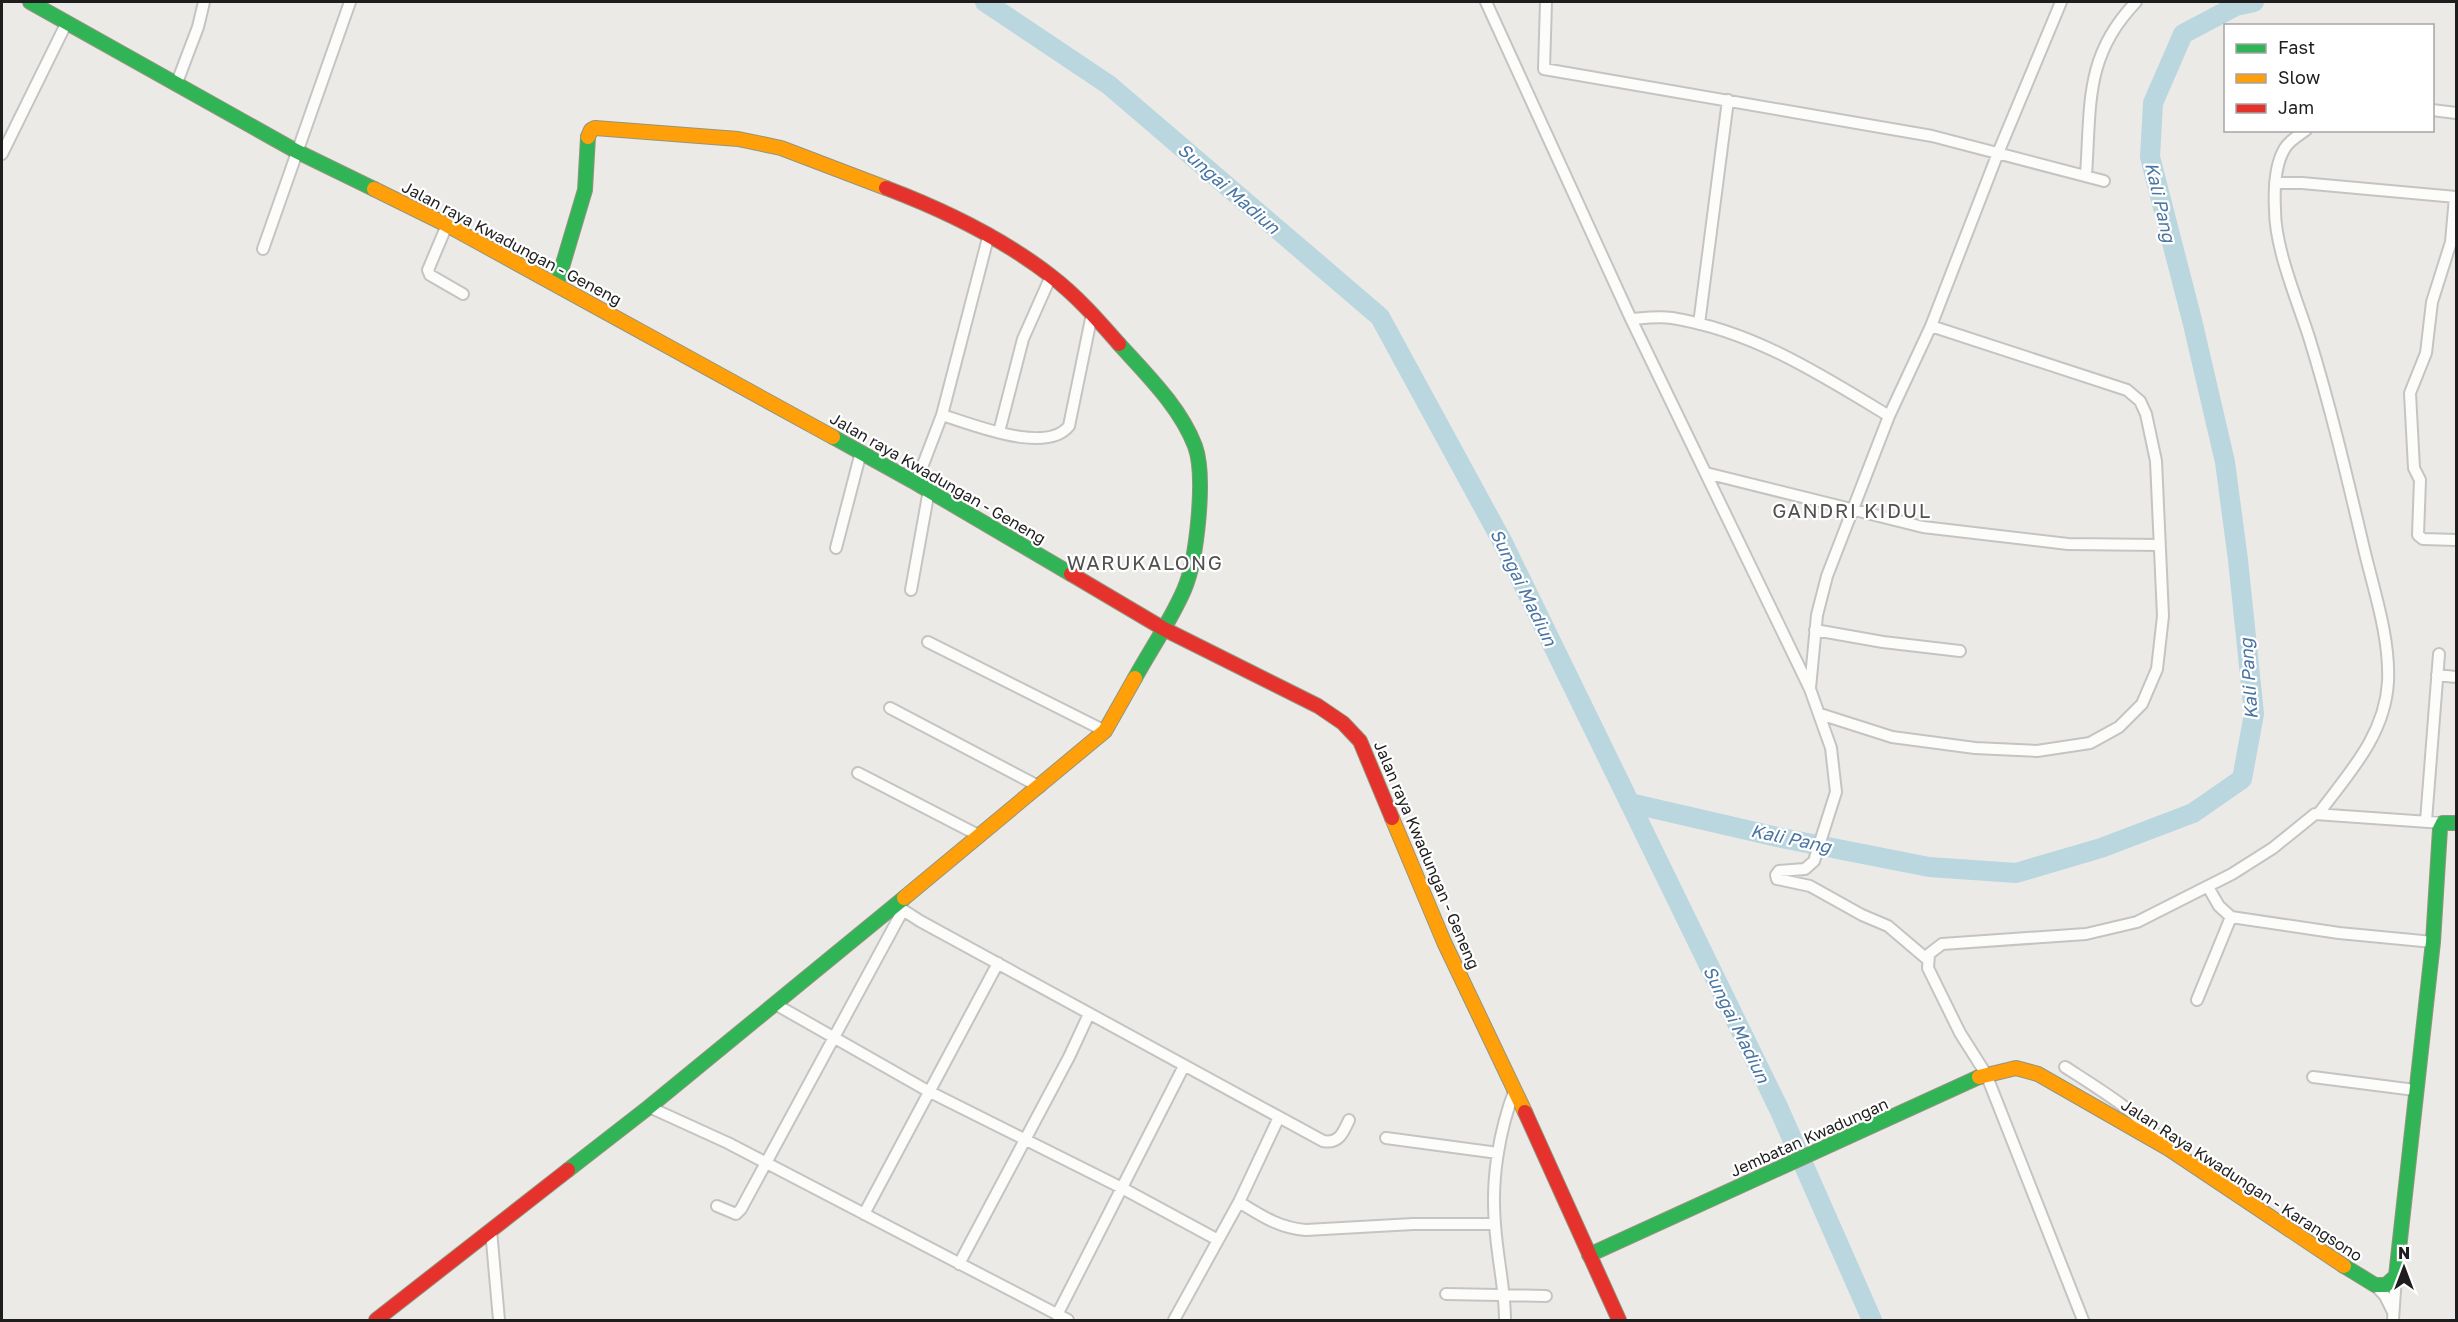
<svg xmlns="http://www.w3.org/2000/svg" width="2458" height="1322" font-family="'Golos Text',sans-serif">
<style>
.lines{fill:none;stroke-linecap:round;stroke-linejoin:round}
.river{stroke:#bad6df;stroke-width:20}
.street-casing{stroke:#c5c4c3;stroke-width:14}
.fast-casing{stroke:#93957f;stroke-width:16}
.slow-casing{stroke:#93957f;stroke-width:16}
.jam-casing{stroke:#93957f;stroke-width:16}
.street{stroke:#fcfcfb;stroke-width:10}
.fast{stroke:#30b455;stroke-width:14}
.slow{stroke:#ff9f0a;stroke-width:14}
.jam{stroke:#e5322d;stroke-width:14}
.labels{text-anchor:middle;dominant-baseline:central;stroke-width:4.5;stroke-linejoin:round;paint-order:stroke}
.street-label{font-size:16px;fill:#1e1e1e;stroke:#fff}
.water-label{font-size:18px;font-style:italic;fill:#4a75a3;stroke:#fff}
.quarter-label{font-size:20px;letter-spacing:1.5px;fill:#515151;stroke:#fff}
</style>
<rect width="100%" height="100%" fill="#eceae7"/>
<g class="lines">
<!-- river -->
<path class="river" d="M985,2L1109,85L1380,317L1502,541L1779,1109L1872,1320
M1630,803L1777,837L1929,867L2016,873L2101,848L2193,813L2242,779L2254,714L2238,560L2225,462L2192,320L2150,157L2153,103L2183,34L2236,6L2254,2"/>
<defs>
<path id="street" d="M1486,2L1631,319L1810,689L1831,748L1836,792L1814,861L1805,869L1779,871L1776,875L1777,879L1810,886L1862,915L1888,926L1928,960
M1546,2L1544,69L1932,136L2104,181
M176,85L198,27L204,2
M2432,110L2456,113
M2306,130C2299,135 2289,141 2285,148C2275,164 2274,191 2275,210C2275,248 2297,300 2309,337C2331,408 2348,481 2365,553C2375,594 2390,639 2388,682C2385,735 2349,773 2319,813
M2,154L67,22
M2086,175C2091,105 2084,56 2136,2
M2275,183H2302L2456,197
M2455,197L2451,242L2432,302L2426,353L2410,393L2414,468L2420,480L2418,535L2423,539L2456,540
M447,225L428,270L430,275L463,294
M263,249L350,2
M1631,319C1644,318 1659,316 1672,318C1753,331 1820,374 1889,416
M1699,324L1728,100
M942,415C972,424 1046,455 1069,426L1092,314
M999,432L1023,339L1051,276
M1706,473L1923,527L2068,544L2159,545
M916,483L942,415L989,234
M836,548L861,452
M911,590L929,490
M1815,630L1883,642L1960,651
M928,642L1105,731
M2437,675L2456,677
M1810,688L1817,615L1827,576L1889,416L1931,326L1998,153L2061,2
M890,708L1040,787
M1820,714L1892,737L1975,748L2037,751L2090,743L2119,727L2142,704L2157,669L2163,616L2156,461L2146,414L2140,401L2127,390L1931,326
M858,773L980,836
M2426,821L2439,654
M2208,887L2219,906L2231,917L2339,933L2433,942
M903,910L920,921L1279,1117L1239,1202L1174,1320
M2197,1000L2231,917
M775,1004L928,1091L1122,1188L1218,1240
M2065,1067C2099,1089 2136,1111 2163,1142
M2313,1077L2415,1090
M649,1107L728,1143L1068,1320
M1279,1117L1323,1141C1339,1144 1343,1133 1349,1120
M1386,1138L1498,1153
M1239,1202C1262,1216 1279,1228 1306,1230L1413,1224H1495
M717,1206L736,1214L741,1209L903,910L900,906
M864,1214L998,963
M491,1230L499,1320
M959,1264L1069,1057L1089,1014
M2375,1285L2385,1296L2393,1312
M1446,1294L1546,1296
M1057,1315L1184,1066
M1505,1320C1505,1288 1497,1257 1495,1224C1491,1179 1499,1131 1515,1089
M2083,1320L1986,1074L1960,1033L1928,968L1929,954L1942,944L2086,934L2137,922L2232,874L2273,848L2315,814L2443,823
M2393,1320L2396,1276"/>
<path id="fast" d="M30,2L296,151L374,189
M557,284L585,190L588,137
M1119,344C1147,375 1180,407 1195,446C1206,476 1197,560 1184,590C1171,620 1151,649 1135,678
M833,437L916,483L1071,574
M568,1170L649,1107L904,898
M1589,1255L1979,1077
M2344,1266L2375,1285H2386L2396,1276L2433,942L2440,829L2443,823H2456"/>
<path id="slow" d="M588,137L591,130L595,128L738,139L781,148L886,188
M374,189L447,225L833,437
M1392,818L1444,942L1525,1112
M904,898L1105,731L1135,678
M1979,1077L2016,1068L2038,1074L2169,1149L2344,1266"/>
<path id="jam" d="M886,188C944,210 1002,238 1051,276C1077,296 1098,320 1119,344
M1071,574L1164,629L1318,706L1343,723L1360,741L1392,818
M1525,1112L1619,1320
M376,1320L568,1170"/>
</defs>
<!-- street casing -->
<use href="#street" class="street-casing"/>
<!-- fast casing -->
<use href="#fast" class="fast-casing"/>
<!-- slow casing -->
<use href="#slow" class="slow-casing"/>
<!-- jam casing -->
<use href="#jam" class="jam-casing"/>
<!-- street -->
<use href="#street" class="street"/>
<!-- fast -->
<use href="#fast" class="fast"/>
<!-- slow -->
<use href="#slow" class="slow"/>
<!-- jam -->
<use href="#jam" class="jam"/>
</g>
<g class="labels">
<!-- street labels -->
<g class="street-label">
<text transform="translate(512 243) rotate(28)">Jalan raya Kwadungan - Geneng</text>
<text transform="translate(938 478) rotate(30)">Jalan raya Kwadungan - Geneng</text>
<text transform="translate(1427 855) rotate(67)">Jalan raya Kwadungan - Geneng</text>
<text transform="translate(1809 1137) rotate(-24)">Jembatan Kwadungan</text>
<text transform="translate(2242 1180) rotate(33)">Jalan Raya Kwadungan - Karangsono</text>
</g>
<!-- water labels -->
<g class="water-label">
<text transform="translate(1229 188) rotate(41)">Sungai Madiun</text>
<text transform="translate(2161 202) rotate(77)">Kali Pang</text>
<text transform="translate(1524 587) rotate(64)">Sungai Madiun</text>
<text transform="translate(2248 679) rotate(-94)">Kali Pang</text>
<text transform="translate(1791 838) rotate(12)">Kali Pang</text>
<text transform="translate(1737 1024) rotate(64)">Sungai Madiun</text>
</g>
<!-- quarter labels -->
<g class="quarter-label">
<text x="1852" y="510">GANDRI KIDUL</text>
<text x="1145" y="562">WARUKALONG</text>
</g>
</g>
<!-- border -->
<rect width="2458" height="1322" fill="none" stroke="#1e1e1e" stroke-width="6"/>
<!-- legend -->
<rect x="2224" y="24" width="210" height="108" fill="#ffffff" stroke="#a5a5a5" stroke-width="1.5"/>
<rect x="2236" y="44" width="30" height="9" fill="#30b455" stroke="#a5a5a5" stroke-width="1.5"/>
<text x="2278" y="54" font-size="18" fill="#1e1e1e">Fast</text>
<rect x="2236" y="74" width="30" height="9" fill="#ff9f0a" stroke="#a5a5a5" stroke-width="1.5"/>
<text x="2278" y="84" font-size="18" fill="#1e1e1e">Slow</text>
<rect x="2236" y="104" width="30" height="9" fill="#e5322d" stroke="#a5a5a5" stroke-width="1.5"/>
<text x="2278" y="114" font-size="18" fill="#1e1e1e">Jam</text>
<!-- north arrow -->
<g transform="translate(2404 1268)" stroke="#ffffff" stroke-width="4.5" paint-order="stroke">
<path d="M0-4.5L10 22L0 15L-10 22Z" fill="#1e1e1e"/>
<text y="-9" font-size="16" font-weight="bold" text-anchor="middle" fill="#1e1e1e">N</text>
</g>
</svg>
